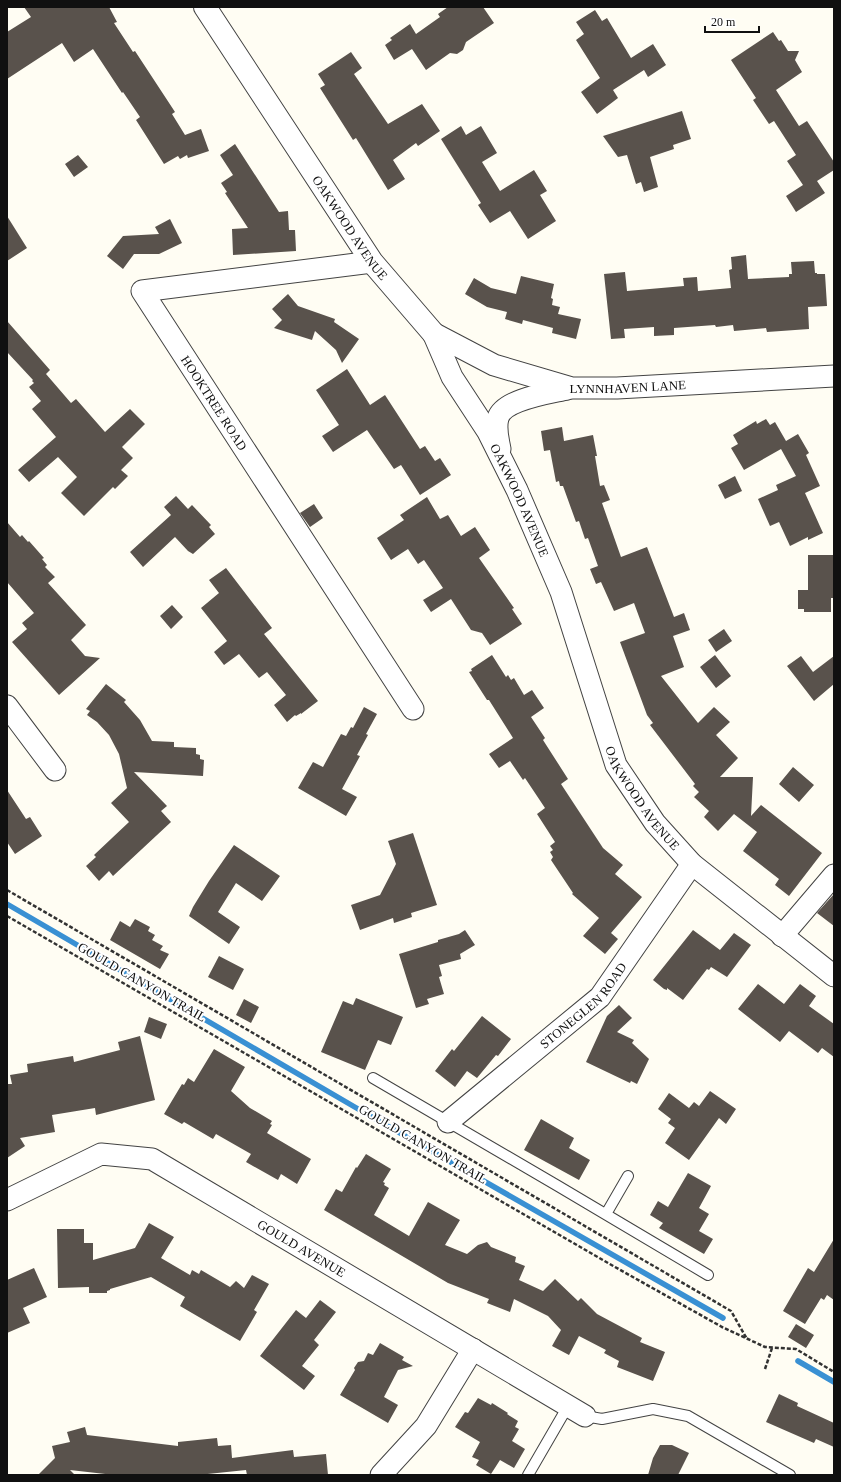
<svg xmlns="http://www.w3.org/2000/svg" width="841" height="1482" font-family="'Times New Roman',serif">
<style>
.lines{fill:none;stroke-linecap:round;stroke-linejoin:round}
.stream{stroke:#3990d3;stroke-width:5.5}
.building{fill:#59524c}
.service-casing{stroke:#434343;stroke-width:12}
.minor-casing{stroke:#434343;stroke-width:23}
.tertiary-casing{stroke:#434343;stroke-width:24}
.path{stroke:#323232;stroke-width:2.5;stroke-dasharray:4 2;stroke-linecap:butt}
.service{stroke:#fff;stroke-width:10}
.minor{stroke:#fff;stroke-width:21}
.tertiary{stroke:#fff;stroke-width:22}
.labels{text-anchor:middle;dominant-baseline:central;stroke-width:4;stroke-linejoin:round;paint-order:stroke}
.street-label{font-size:13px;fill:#101010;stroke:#fff}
</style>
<rect width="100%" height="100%" fill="#fffdf3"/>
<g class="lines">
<!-- stream -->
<path class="stream" d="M7,904L365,1113L723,1318
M798,1361L834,1382"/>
</g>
<!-- building -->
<path class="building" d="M24,7H109L117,22L114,23L133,52L135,51L175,112L172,114L185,135L201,129L209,151L188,158L187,155L180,159L178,156L164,164L136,120L140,117L123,92L122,93L93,49L74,62L62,43L7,79V32L31,17Z
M448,7H483L494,23L466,42L463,50L457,54L450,53L426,70L412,49L394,60L385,45L392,40L390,38L410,24L416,34L440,17L438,14Z
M595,10L602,21L607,18L631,58L653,44L666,65L648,77L644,70L613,90L618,98L597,114L581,92L600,78L576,40L584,34L576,22Z
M773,32L779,41L781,40L788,51H799L795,60L802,72L776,90L799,126L807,121L834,162V170L817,181L825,193L796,212L786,196L803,185L787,161L796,155L774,121L769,124L753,100L756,98L731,60Z
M351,52L362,68L354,74L388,124L422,104L440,131L418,146L416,143L393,160L405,179L388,190L356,138L353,140L320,88L325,85L318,74Z
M682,111L691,139L673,145L674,149L650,157L658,187L644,192L641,182L636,184L627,155L618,157L603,136Z
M461,126L466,135L481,126L497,153L482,162L500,191L534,170L547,191L540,195L556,221L528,239L510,211L490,223L478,205L481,203L441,139Z
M235,144L279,212L288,211L289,230H295L296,251L233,255L232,229L248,228L225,193L227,192L221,183L233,175L220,155Z
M78,155L88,167L74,177L65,164Z
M7,216L27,248L7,261Z
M170,219L182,243L159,254H134L123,269L107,256L123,236L159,234L155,227Z
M746,255L748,279L789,277V274H792L791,262L814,261L815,273H817V274H825L827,306L808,307L809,329L767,332L766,328L734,331L733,325L716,327L715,325L674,328V335L654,336V327L624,329L625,338L611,339L604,274L625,272L627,291L684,286L683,278L697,277L698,291L731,288L729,270L732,269L731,257Z
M521,276L554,284L551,298L553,299L552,305L560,307L558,314L581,319L576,339L552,333L553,328L523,320L522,324L505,319L507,312L487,307L465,294L474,278L491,288L516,294Z
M288,294L298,306L335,319L334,322L359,339L342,363L336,350L315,331L312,340L274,328L282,320L272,309Z
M7,321L50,370L46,374L71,403L76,399L105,432L130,409L145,424L122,447L133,458L121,470L128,476L115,489L113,487L84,516L61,493L77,477L58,457L29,482L18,470L56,437L32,409L41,401L29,387L34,383L32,381L33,380L7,352Z
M347,369L370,405L385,395L420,449L425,446L435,461L440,458L451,475L420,495L401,465L394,469L367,430L333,452L322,436L339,425L316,390Z
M766,419L770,425L775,422L786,441L798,434L809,453L806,455L820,486L805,493L823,533L808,540V537L790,546L779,522L770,526L758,499L778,490L776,485L796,476L781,449L744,470L731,448L738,444L733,435L756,421L757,424Z
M562,427L564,441L593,435L597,456H595L600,486L604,485L610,500L602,503L621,557L647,547L674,617L684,613L690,630L673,636L684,667L661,676L698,723L714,707L730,722L716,735L738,758L720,777H753L751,816L761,805L822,853L789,896L775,885L779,879L743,851L757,832L734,814L718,831L704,817L709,811L694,797L699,792L693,786L695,784L650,725L653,723L647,715L620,642L645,633L634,603L614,611L601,582L596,584L590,569L598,566L588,538L585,539L579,521L576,522L563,486H560L559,481L556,482L550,450L544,451L541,431Z
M735,476L742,491L725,499L718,485Z
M176,496L188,509L192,505L211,525L209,527L215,534L193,554L188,551L175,537L143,567L130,552L171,515L164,507Z
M427,497L440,519L448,515L461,536L475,527L490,550L479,558L514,608L512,609L522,624L490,645L482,633L471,630L451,599L431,612L423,600L443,588L424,560L418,564L408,549L391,560L377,538L404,520L400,515Z
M314,504L323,518L310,527L300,513Z
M7,522L20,537L22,535L28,542L29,541L44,558L42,559L47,565L45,567L55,577L48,583L86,625L71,640L85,656L100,658L59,695L12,642L27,629L22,623L34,613L7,582Z
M808,555H834V598H831V612H804V609H798V590H808Z
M226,568L272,628L264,634L318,701L301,714V713L296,716L295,715L287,722L274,705L286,695L267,672L259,678L239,654L224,665L214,652L227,641L201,608L219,593L209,580Z
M172,605L183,617L171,629L160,616Z
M724,629L732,641L716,652L708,640Z
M492,655L506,677L508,675L511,680L514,678L524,695L532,690L544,708L531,717L545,738L543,740L568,779L561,784L603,848L623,865L615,874L642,897L611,933L618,939L605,954L583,936L599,918L572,894L573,893L551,860L553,857L550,852L553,850L550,846L555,842L537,814L545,808L525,778L523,780L510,761L499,768L489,754L513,738L489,700H487L469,672L472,671L471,669Z
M715,655L731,676L716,688L700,667Z
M801,656L813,672L834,656V684L814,701L787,666Z
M106,684L126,700L124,702L140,720L152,741L174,742V747L196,748V754L200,755V759L204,760L203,776L134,772L167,806L161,811L171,822L113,876L109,871L99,881L86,866L96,857L94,855L129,822L111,803L127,788L119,754L109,735L97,722L87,715L90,711L86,709Z
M364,707L377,714L366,734L368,735L357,755L360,756L342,789L357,797L346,816L298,788L313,762L323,767L341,734L346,736L351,727L353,728Z
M793,767L814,785L799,802L779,784Z
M7,790L26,819L30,817L42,836L15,854L7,842Z
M413,833L437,905L411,913L412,917L394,923L393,918L360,930L351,905L380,895L396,864L388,841Z
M234,845L280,876L262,901L236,883L218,912L240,927L229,944L189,916L193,907L209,881Z
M834,894V926L817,913Z
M135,919L150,927L148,931L155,935L152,940L163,946L160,950L169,954L160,969L110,940L120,921L130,927Z
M465,930L475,945L460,954L461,959L439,965L442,976L439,977L444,994L427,999L429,1004L416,1008L399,954L438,942V940L459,934Z
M693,930L720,950L734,933L751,945L727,977L711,967L709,970L707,969L683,1000L667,988V990L664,989L653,980Z
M219,956L244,969L233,990L208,977Z
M758,984L784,1004L800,984L816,996L809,1006L834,1024V1057L822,1048L818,1053L789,1031L780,1042L738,1009Z
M356,998L403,1017L391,1045L378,1040L365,1070L321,1052L343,1001L353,1005Z
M244,999L259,1007L251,1023L236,1015Z
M619,1005L632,1018L617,1032L634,1040L632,1043L649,1059L637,1084L631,1081L630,1083L586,1062L607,1016Z
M482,1016L511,1039L498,1056L496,1055L477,1078L467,1071L455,1087L435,1071L452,1049L454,1051Z
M149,1017L167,1024L161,1039L144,1032Z
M140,1036L155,1100L96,1115L95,1108L52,1115L55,1132L20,1138L25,1146L7,1158V1084H12L10,1075L28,1072L27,1064L73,1056L74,1062L120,1050L118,1042Z
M214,1049L245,1067L231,1091L250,1108L272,1121L270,1124L272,1125L267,1133L311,1159L297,1184L281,1174L278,1180L246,1162L251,1154L216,1134L213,1139L184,1122L182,1124L164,1114L182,1084L184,1085L188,1078L194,1082Z
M710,1091L736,1109L726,1124L719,1118L689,1160L665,1143L675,1128L668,1123L671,1119L658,1109L669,1093L689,1108L694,1102L699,1106Z
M541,1119L574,1138L569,1148L590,1160L579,1180L524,1150Z
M366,1154L391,1169L383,1182L385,1183L384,1185L389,1188L374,1215L409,1236L428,1202L460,1220L445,1245L467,1254L478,1245L487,1242L491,1247L516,1257L515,1262L525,1266L519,1280L543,1291L555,1279L578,1301L581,1298L597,1314L642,1338L640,1342L665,1352L653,1381L617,1367L619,1361L604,1353L606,1350L579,1336L569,1355L552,1346L561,1330L548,1316L514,1299L510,1312L487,1303L489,1299L448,1283L324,1210L336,1189L342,1192L356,1167L357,1168Z
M688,1173L711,1186L699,1208L709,1214L699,1231L713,1239L704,1254L659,1228L663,1223L650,1215L658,1201L668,1207Z
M149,1223L174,1237L161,1258L190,1275L192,1270L199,1274L201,1270L230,1287L236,1281L244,1288L252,1275L269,1284L254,1310L257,1312L240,1341L180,1306L185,1297L151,1277L110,1289V1290L107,1291V1293H89V1287L58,1288L57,1229H84V1243H93V1260L135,1248Z
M834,1239V1300L827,1295L824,1300L821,1298L805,1324L783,1311L808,1268L814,1272Z
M34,1268L47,1297L23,1308L30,1323L7,1333V1280Z
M320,1300L336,1312L314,1340L319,1345L302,1366L315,1376L304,1390L260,1356L296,1310L306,1318Z
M796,1324L814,1335L806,1348L788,1337Z
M380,1343L404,1357L402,1360L413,1366L398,1370L384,1397L398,1405L388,1423L340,1395L355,1370L354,1368L358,1362L364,1361L368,1353L373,1355Z
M779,1394L798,1403L797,1406L834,1423V1447L816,1439L814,1443L766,1422Z
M478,1398L491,1405L492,1403L508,1413L507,1414L518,1421L515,1427L519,1429L512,1441L525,1449L514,1468L500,1460L491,1474L476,1465L479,1460L472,1457L480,1442L455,1427L465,1412L468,1413Z
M85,1427L87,1435L178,1446V1442L217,1438L218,1446L231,1445L232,1458L293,1450L294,1457L326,1454L328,1475H247L246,1470L198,1475H114L70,1470L75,1475H38L55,1458L52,1446L70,1442L67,1432Z
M660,1445H672L689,1453L678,1475H648L653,1458Z"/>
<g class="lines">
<defs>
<path id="service" d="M373,1078L558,1186L708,1275
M606,1214L628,1176
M585,1416L602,1419L653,1409L688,1416L790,1475
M528,1475L568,1406"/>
<g id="minor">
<path id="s1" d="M372,262L142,291L413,709"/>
<path id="s2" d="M433,333L452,377L488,432L517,490L561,592L616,765L655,823L692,864L834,976"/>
<path id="s3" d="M433,333L494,365L572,388H617L834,376"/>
<path d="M500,449C498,438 495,429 498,418C504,399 550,393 567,389"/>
<path d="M7,706L55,770"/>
<path d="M782,936L834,875"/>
<path id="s4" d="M448,1122L600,997L692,864"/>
<path id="s5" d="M7,1200L101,1154L152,1159L585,1416"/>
<path d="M381,1475L426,1426L473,1349"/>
</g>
<g id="tertiary">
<path id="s6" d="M205,7L372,262L433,333"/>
</g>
</defs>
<!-- service casing -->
<use href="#service" class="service-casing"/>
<!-- minor casing -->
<use href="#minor" class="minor-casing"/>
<!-- tertiary casing -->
<use href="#tertiary" class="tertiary-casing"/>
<!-- path -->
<path class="path" d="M7,890L731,1311L747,1339
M7,916L615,1267L722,1327L765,1347L796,1349L834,1372
M765,1369L772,1348"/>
<!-- service -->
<use href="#service" class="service"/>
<!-- minor -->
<use href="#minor" class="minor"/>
<!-- tertiary -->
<use href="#tertiary" class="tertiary"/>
</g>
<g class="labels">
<!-- street labels -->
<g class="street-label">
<text stroke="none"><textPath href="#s6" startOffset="264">OAKWOOD AVENUE</textPath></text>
<text stroke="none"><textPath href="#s3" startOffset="206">LYNNHAVEN LANE</textPath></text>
<text stroke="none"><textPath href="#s1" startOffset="365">HOOKTREE ROAD</textPath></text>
<text stroke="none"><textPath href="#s2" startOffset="189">OAKWOOD AVENUE</textPath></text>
<text stroke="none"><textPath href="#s2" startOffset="513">OAKWOOD AVENUE</textPath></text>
<text transform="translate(142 982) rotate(30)">GOULD CANYON TRAIL</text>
<text stroke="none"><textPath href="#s4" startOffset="179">STONEGLEN ROAD</textPath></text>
<text transform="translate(423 1144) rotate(30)">GOULD CANYON TRAIL</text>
<text stroke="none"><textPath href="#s5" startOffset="330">GOULD AVENUE</textPath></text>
</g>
</g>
<!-- border -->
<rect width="841" height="1482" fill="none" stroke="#101010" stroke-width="16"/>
<!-- scale -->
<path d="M705 26v6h54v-6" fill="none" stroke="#101010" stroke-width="2"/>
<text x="711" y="26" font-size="12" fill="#101010" stroke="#ffffff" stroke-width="3" paint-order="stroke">20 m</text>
</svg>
